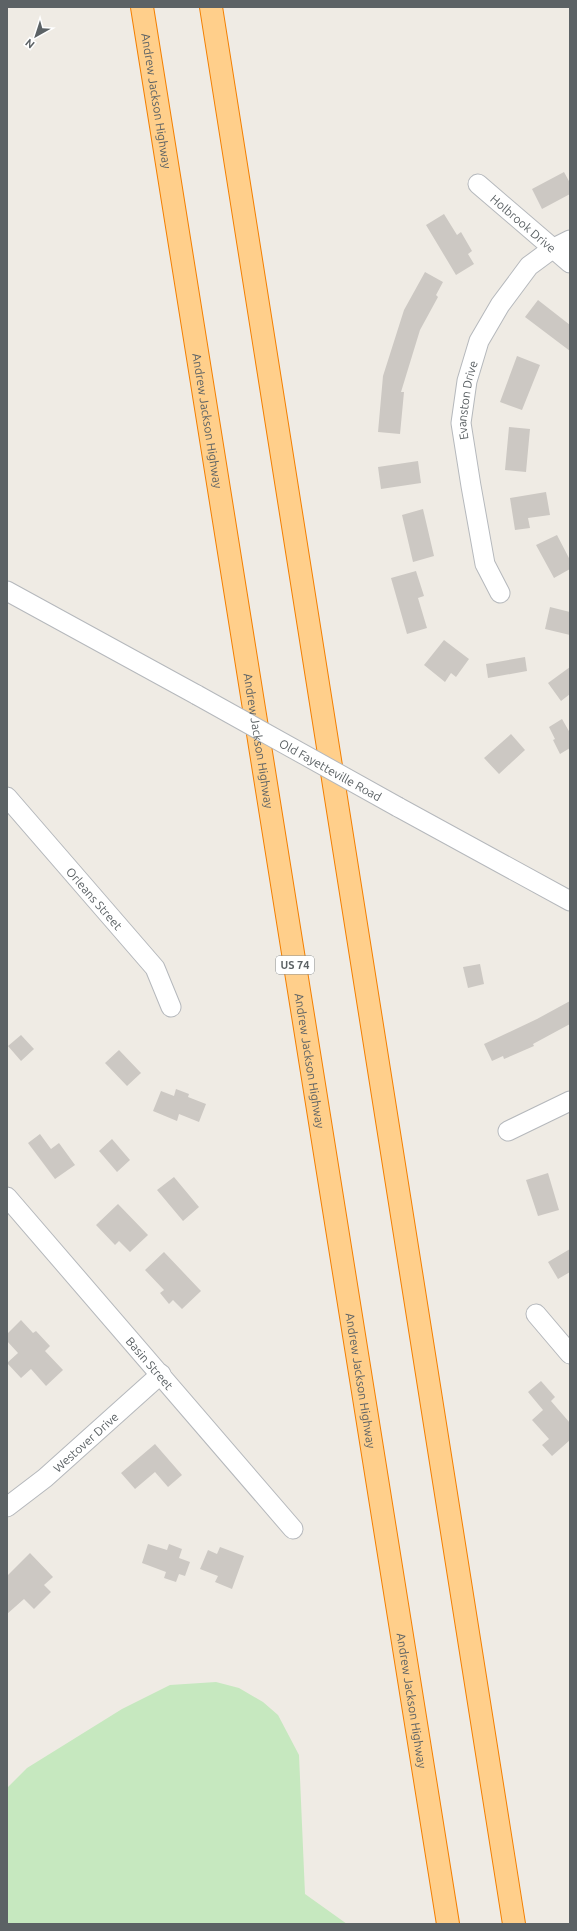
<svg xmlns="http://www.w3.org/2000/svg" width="577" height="1931" font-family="Ubuntu,sans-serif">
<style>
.green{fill:#c6e8bf}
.building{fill:#ccc8c3}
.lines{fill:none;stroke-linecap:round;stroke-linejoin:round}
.minor-casing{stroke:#b5b8bc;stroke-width:21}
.highway-casing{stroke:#f37f00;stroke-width:24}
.minor{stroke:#fff;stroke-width:19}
.highway{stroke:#ffcf8b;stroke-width:22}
.minor-bridge-casing{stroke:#b5b8bc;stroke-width:21;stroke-linecap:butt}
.minor-bridge{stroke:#fff;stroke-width:19}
.labels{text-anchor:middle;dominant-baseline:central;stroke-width:3.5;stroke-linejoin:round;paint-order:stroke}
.shield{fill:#fff;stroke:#8d9193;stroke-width:1}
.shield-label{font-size:11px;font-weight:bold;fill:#5c6265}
.street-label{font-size:12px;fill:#5c6265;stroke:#fff}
</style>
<rect width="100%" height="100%" fill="#efebe4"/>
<!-- green -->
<path class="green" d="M216,1682L239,1688L263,1702L278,1715L299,1755L305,1894L347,1924H7V1788L27,1768L122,1709L170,1685Z"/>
<!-- building -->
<path class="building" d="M564,172L570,183V194L542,209L532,189Z
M444,214L457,235L461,232L472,251L468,254L474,264L456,275L426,225Z
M425,272L443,282L436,295L438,297L420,330L401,392H404L400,434L378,432L383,376L404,310Z
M538,300L570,325V351L525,317Z
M517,356L540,365L522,410L500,402Z
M509,427L530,429L526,472L505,470Z
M418,461L421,483L381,489L378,467Z
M546,492L550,515L528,518L530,528L515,530L510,498Z
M423,509L434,556L413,562L402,515Z
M557,535L570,560V569L554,578L536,545Z
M416,571L424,596L418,598L427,628L407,634L391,578Z
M550,607L570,612V635L545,629Z
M444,640L469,659L456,677L451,673L445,682L424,665Z
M525,657L527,671L488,678L486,664Z
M570,667V694L561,701L548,683Z
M562,719L570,733V748L560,754L553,740L555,739L549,727Z
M511,734L525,750L499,774L484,758Z
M480,964L484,984L468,988L463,967Z
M570,1001V1024L533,1044L534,1046L504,1059L503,1056L492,1061L484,1044L537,1019Z
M21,1035L34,1049L21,1061L8,1046Z
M119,1050L141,1073L127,1086L105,1063Z
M176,1089L189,1094L188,1097L206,1104L199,1122L179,1114L177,1121L153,1111L161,1091L174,1096Z
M40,1134L51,1149L59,1143L75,1165L55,1179L28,1143Z
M112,1139L130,1160L117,1172L99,1151Z
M548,1173L559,1210L538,1216L526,1180Z
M174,1177L199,1207L183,1221L157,1190Z
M118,1204L148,1235L130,1252L119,1241L115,1245L96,1225Z
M570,1249V1272L558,1279L548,1262Z
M164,1252L201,1291L182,1309L173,1300L169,1304L160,1293L164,1290L145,1270Z
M21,1320L33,1333L36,1331L50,1346L45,1351L63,1370L46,1386L31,1369L21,1378L7,1363L18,1353L7,1341V1334Z
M541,1381L555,1397L551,1401L570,1423V1440L552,1456L542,1445L549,1439L532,1420L543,1410L528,1392Z
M155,1444L182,1475L168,1487L155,1472L135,1489L121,1473Z
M148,1544L167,1550L169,1544L182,1549L179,1558L190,1562L185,1576L179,1574L176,1582L164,1578L166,1572L142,1563Z
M220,1547L244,1556L232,1589L215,1582L218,1576L200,1569L208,1550L217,1554Z
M30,1553L53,1577L44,1585L51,1592L34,1609L24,1599L7,1614V1576Z"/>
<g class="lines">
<defs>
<g id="minor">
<path id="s1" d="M478,184L570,263"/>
<path d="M7,591L197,695"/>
<path id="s2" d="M500,593L485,564L471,486L461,423L467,381L479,341L500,305L529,266L552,249L570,240"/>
<path id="s3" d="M7,797L155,968L171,1007"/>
<path d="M398,807L570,901"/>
<path d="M508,1131L570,1101"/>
<path id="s4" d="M7,1197L293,1529"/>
<path d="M536,1314L570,1354"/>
<path id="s5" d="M7,1507L45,1478L161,1374"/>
</g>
<g id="highway">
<path id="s6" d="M142,7L448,1924"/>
<path d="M211,7L514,1924"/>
</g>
</defs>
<!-- minor casing -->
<use href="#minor" class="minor-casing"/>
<!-- highway casing -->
<use href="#highway" class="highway-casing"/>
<!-- minor -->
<use href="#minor" class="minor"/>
<!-- highway -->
<use href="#highway" class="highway"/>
<defs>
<g id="minor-bridge">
<path id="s7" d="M197,695L398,807"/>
</g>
</defs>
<!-- minor-bridge casing -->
<use href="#minor-bridge" class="minor-bridge-casing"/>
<!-- minor-bridge -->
<use href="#minor-bridge" class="minor-bridge"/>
</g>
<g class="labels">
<!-- shield labels -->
<rect class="shield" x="276" y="956" width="38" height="18" rx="3"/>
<g class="shield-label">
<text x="295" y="965">US 74</text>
</g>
<!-- street labels -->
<g class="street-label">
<text stroke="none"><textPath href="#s6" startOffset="95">Andrew Jackson Highway</textPath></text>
<text stroke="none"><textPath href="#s1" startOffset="60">Holbrook Drive</textPath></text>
<text stroke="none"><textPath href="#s2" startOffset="199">Evanston Drive</textPath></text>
<text stroke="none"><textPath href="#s6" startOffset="419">Andrew Jackson Highway</textPath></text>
<text stroke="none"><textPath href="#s6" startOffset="743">Andrew Jackson Highway</textPath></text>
<text stroke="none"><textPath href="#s7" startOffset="153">Old Fayetteville Road</textPath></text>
<text stroke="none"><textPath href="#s3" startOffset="134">Orleans Street</textPath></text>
<text stroke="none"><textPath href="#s6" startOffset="1067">Andrew Jackson Highway</textPath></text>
<text stroke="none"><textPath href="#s4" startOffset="219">Basin Street</textPath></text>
<text stroke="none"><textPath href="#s6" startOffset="1391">Andrew Jackson Highway</textPath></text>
<text stroke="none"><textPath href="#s5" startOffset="102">Westover Drive</textPath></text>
<text stroke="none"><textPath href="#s6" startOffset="1715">Andrew Jackson Highway</textPath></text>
</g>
</g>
<!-- border -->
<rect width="577" height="1931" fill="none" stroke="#5c6265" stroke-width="16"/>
<!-- north arrow -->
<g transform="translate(36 36) rotate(219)" stroke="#ffffff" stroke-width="3" paint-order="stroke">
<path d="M0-3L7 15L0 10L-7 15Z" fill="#5c6265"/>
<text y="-6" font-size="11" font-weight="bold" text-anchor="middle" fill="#5c6265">N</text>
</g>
</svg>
